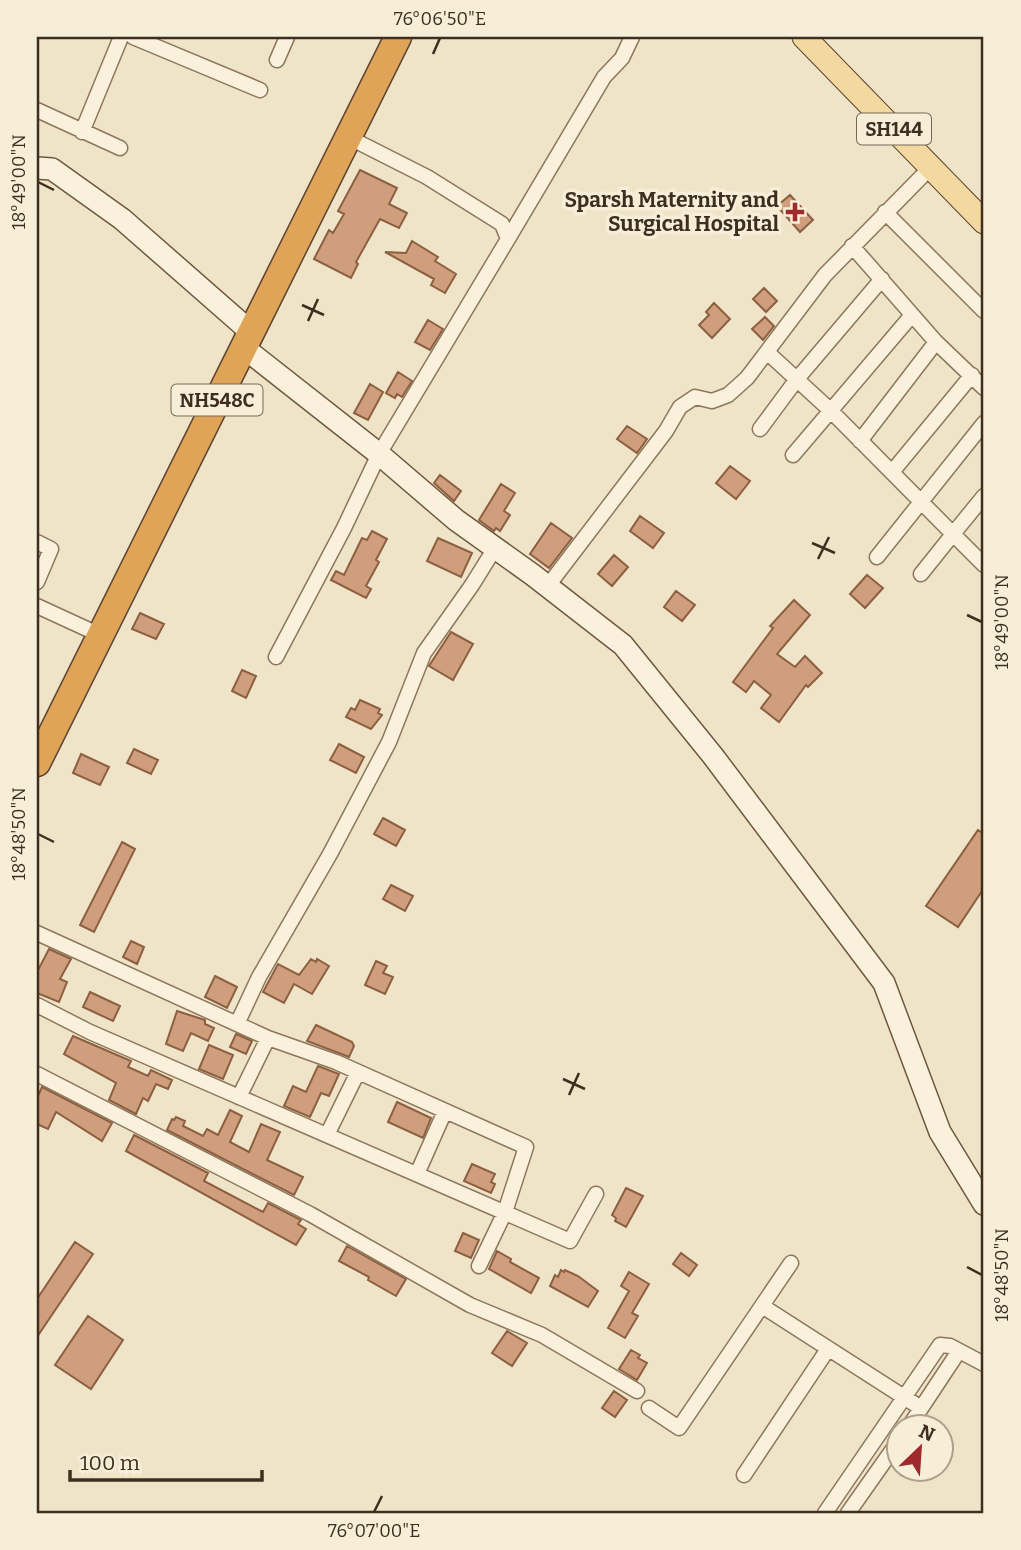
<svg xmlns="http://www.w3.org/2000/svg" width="1021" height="1550" font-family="Bitter,serif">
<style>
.building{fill:#cf9f7d;stroke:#8d5f41;stroke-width:2}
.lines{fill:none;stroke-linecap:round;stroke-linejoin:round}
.street-casing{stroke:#8d765c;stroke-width:17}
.secondary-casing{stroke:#6f573f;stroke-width:24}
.primary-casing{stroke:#5b4430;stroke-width:25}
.highway-casing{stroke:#5b4430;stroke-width:29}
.street{stroke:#faf1dc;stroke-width:14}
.secondary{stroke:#faf1dc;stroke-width:21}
.primary{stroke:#f3d9a0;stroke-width:23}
.highway{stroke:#e0a458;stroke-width:26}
.ticks{fill:none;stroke:#3d2e20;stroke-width:2.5}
.poi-dot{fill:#9e2a2b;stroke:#f7eed8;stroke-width:2.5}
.labels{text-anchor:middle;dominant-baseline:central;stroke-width:7;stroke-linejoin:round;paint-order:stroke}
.shield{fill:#f7eed8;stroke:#756857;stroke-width:2}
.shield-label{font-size:19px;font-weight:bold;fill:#3d2e20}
.poi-label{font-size:21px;font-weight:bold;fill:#3d2e20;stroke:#f7eed8;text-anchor:end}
.neatline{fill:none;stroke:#3d2e20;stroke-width:2.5}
.ticks-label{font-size:18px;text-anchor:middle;fill:#3d2e20}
</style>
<rect width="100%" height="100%" fill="#f0e4c8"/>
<!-- building -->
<path class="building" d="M360,170L397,188L389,204L407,213L399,228L380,219L356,262L358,264L351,278L314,259L329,230L333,233L344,214L338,211Z
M790,195L813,220L800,232L777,206Z
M412,241L438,257L435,261L456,274L445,293L431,285L434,279L385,252L406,253Z
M764,288L777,301L766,312L753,299Z
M714,303L730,319L712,338L699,325L709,315L706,312Z
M765,317L774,326L763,340L752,329Z
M428,320L443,329L430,350L415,342Z
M398,372L412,381L402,397L397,394L395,398L386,393Z
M370,384L383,392L368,420L354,413Z
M627,426L647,439L637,453L617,439Z
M730,466L750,481L736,499L716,483Z
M440,475L461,491L454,501L434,483Z
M501,484L515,493L504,511L510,515L500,531L496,528L494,531L479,520Z
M640,516L664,533L653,548L630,531Z
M551,523L572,538L549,568L530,554Z
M372,531L387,539L376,560L379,562L366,586L371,589L366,598L331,580L336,571L344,575L362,538L367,540Z
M438,538L472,553L461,577L427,561Z
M614,555L628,567L612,586L598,574Z
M867,575L883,588L865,608L850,594Z
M676,591L695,605L682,621L664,607Z
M794,600L810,615L777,654L795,667L805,656L822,673L808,687L806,685L779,722L761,708L771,695L754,681L746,692L733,682L773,628L770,626Z
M140,613L164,624L156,639L132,629Z
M451,632L473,644L453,680L429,666Z
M242,670L256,676L246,698L232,691Z
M360,700L380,709L378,713L382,715L371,729L346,717L351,708L355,710Z
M339,744L364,757L356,773L330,760Z
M134,749L158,760L151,774L127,763Z
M81,754L109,767L100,785L73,773Z
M383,818L405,830L396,846L374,834Z
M978,830L984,834V888L958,927L926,906Z
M122,842L135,849L94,932L80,925Z
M391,885L413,896L405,911L383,899Z
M131,941L144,947L137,964L123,957Z
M49,949L71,959L60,979L67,982L59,1002L37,993V972Z
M311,959L316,962L317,959L329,966L312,994L294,984L284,1003L263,992L278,964L299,975Z
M376,961L387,966L383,973L393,977L385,994L365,985Z
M215,976L237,987L227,1008L205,997Z
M90,992L120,1006L113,1021L83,1007Z
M177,1011L205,1020V1024L214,1028L208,1041L191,1033L183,1051L166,1044Z
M316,1025L352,1042L354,1046L349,1057L307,1041Z
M236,1034L252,1041L246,1054L230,1047Z
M73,1036L131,1061L128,1067L148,1076L151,1070L172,1080L168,1089L156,1084L148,1101L143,1098L136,1114L109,1100L116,1083L64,1054Z
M209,1045L233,1055L223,1079L199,1069Z
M318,1066L339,1074L329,1096L321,1093L310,1117L284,1106L293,1086L306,1092Z
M42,1087L112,1123L102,1141L56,1112L48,1129L37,1124V1093L39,1094Z
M397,1102L431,1118L423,1138L388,1122Z
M230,1110L242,1116L230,1142L249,1152L261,1124L280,1132L267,1160L303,1177L294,1195L167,1130L172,1119L174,1120L176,1117L185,1121L183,1126L203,1136L207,1129L218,1135Z
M134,1135L208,1173L204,1181L263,1212L268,1203L301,1220L298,1224L306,1229L296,1245L126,1151Z
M472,1164L495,1174L491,1182L495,1184L491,1193L464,1181Z
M626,1188L643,1196L626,1227L615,1221L616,1218L612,1215Z
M463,1233L479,1240L471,1258L455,1251Z
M75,1242L93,1254L37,1337V1299Z
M347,1246L406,1279L396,1296L368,1280L369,1277L339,1261Z
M497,1251L511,1259L510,1262L539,1278L531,1293L489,1269Z
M681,1253L697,1265L689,1276L673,1264Z
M561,1270L564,1272L565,1270L578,1276L598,1291L588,1307L550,1286L555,1275L558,1277Z
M629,1272L649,1284L632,1313L638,1316L625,1338L608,1328L629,1291L621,1286Z
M88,1316L123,1340L91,1389L55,1365Z
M507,1331L527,1343L512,1366L492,1353Z
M631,1350L640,1355L638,1358L647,1363L637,1380L619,1369Z
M614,1391L627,1400L615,1417L602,1408Z"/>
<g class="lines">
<defs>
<path id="street" d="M133,37L260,90
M277,60L287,37
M37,110L120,148
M82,132L121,37
M885,212L984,311
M508,239L604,77L622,58L632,37
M852,246L936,342L984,388
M767,352L830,410L953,534L984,496
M760,429L797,379L882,279
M860,441L936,342
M793,455L912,315
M892,472L972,375
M37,542L51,549L37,582
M877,557L984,423
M921,574L953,534L984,565
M547,587L666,431L680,407L695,397L712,401L728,395L747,378L825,275L931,167
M37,606L100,635
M276,657L344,528L379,454L508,239L502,224L427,177L348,137
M37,933L268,1038L336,1062L526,1147L505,1212L479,1266
M37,1005L90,1032L570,1241L596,1194
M237,1024L259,977L330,854L389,742L424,653L472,585L495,548
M37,1074L310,1214L470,1305L542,1335L637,1391
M239,1097L268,1038
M327,1135L358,1072
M417,1174L445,1111
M762,1306L921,1408
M649,1408L679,1428L791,1263
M908,1428L959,1351
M744,1475L828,1349
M825,1513L940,1345L950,1346L984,1364
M848,1513L898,1442"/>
<path id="secondary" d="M37,168L52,169L122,219L251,332
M243,347L379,454L456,520L533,575L623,645L713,756L884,983L940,1132L984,1204"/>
<path id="primary" d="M804,37L984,222"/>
<path id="highway" d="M37,763L398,37"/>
</defs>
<!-- street casing -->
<use href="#street" class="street-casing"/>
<!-- secondary casing -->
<use href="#secondary" class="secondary-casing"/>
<!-- primary casing -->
<use href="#primary" class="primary-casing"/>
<!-- highway casing -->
<use href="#highway" class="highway-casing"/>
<!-- street -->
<use href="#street" class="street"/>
<!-- secondary -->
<use href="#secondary" class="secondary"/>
<!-- primary -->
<use href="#primary" class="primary"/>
<!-- highway -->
<use href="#highway" class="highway"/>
</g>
<!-- ticks -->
<path class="ticks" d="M433,54L440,38M38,182L54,190M302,305L324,315M308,321L318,299M812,543L835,553M818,559L829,537M967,615L982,622M38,834L54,842M563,1079L585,1089M569,1095L579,1073M967,1267L982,1275M374,1512L382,1496"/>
<!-- markers -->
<path class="poi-dot" d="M791.5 201.5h7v7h7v7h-7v7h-7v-7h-7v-7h7z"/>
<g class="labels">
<!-- shield labels -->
<g class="shield">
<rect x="857" y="113.5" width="74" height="31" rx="5"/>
<rect x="171.5" y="384.5" width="91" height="31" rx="5"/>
</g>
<g class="shield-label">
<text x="894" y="129">SH144</text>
<text x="217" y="400">NH548C</text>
</g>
<!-- poi labels -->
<g class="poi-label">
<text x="779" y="200">Sparsh Maternity and<tspan x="779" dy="24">Surgical Hospital</tspan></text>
</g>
</g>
<!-- border -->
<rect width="1021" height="1550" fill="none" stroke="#f7eed8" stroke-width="77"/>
<!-- north arrow -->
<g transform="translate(920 1448) rotate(25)"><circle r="33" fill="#f7eed8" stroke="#ada18e" stroke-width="2"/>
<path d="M0-5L12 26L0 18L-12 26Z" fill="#9e2a2b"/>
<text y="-10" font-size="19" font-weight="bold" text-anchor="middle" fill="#3d2e20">N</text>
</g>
<!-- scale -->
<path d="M70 1470v10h192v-10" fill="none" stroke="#3d2e20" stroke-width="3.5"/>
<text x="80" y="1470" font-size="21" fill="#3d2e20" stroke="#f7eed8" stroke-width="5" paint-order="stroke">100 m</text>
<rect x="38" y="38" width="944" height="1474" class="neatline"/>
<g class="ticks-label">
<text x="440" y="25">76°06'50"E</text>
<text transform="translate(19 182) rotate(-90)" y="6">18°49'00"N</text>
<text transform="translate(1002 622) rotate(-90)" y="6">18°49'00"N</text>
<text transform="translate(19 834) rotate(-90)" y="6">18°48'50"N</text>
<text transform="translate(1002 1275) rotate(-90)" y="6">18°48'50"N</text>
<text x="374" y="1537">76°07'00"E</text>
</g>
</svg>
